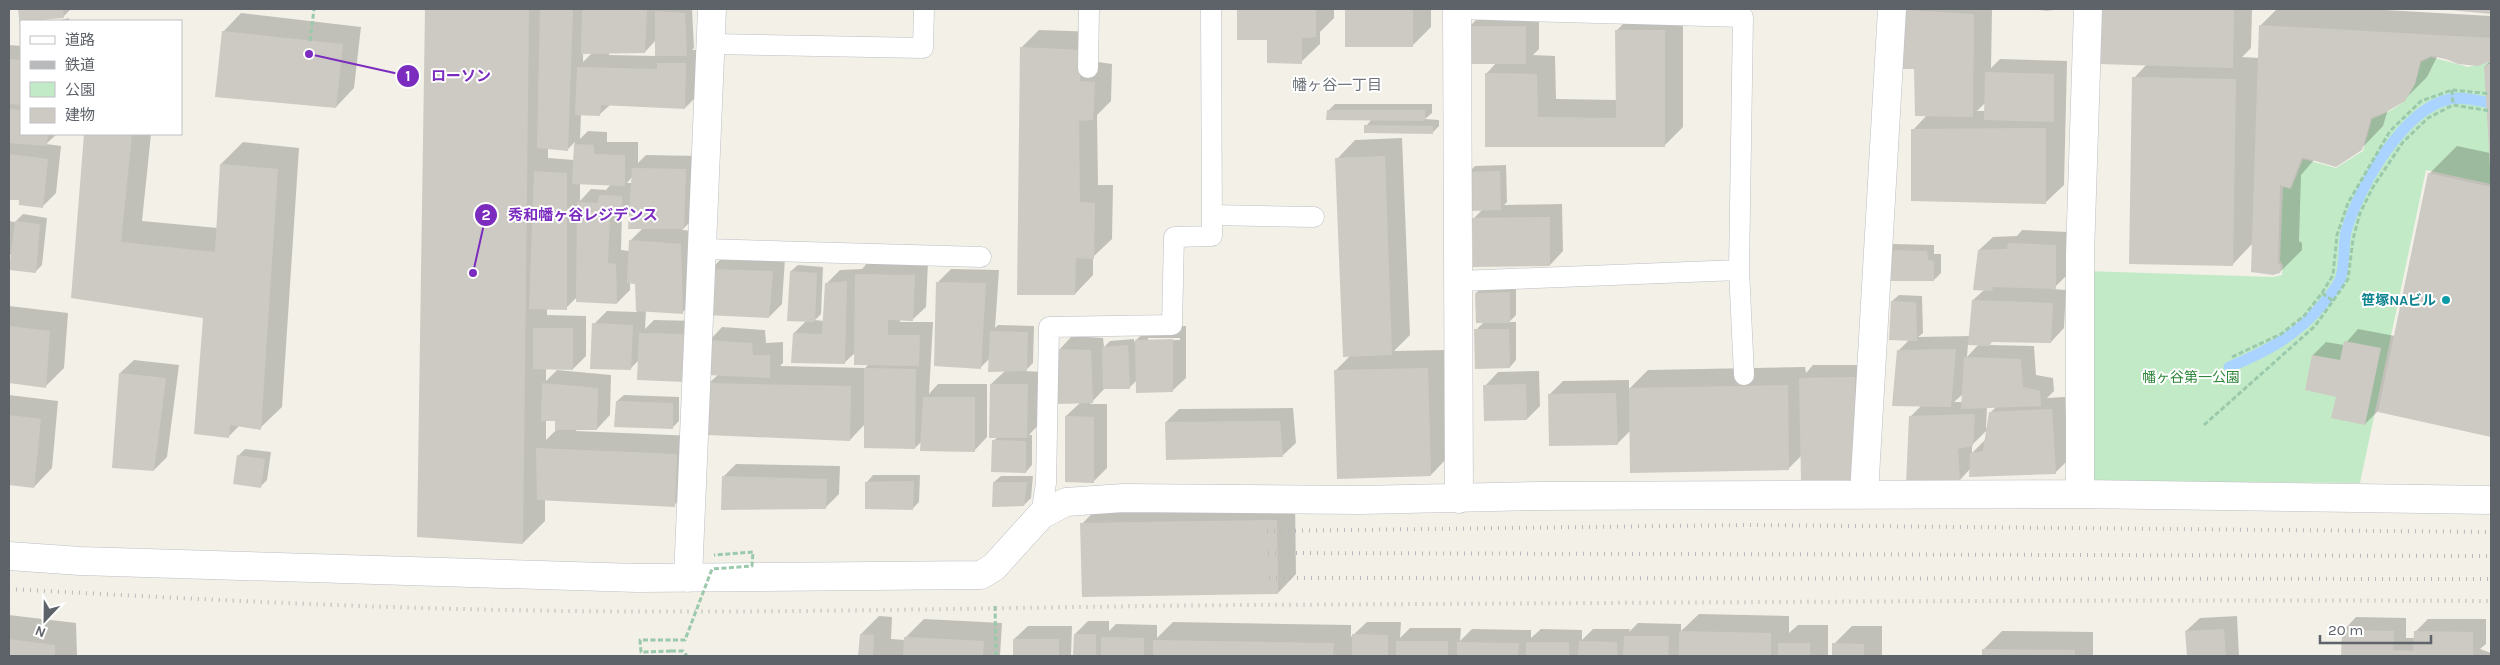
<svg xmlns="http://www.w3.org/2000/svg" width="2500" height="665" font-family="Karla,'Noto Sans JP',sans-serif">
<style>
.green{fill:#c3eac6}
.shadow{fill:#0003;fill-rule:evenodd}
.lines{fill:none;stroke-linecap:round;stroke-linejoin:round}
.stream{stroke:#aad4ff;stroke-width:11}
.building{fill:#cdcac4}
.lane-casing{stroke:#bcbec3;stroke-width:21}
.street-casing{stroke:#bcbec3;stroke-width:29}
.path{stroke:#9ac9ab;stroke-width:3;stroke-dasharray:5 2.5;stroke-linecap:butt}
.lane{stroke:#fff;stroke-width:20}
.street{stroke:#fff;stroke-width:28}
.rail{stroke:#b8b9ba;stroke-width:4;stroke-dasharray:1 6;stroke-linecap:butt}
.path-bridge{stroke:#9ac9ab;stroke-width:3;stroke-dasharray:5 2.5;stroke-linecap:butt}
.culture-dot{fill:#0f9aa8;stroke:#fff;stroke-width:2}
.labels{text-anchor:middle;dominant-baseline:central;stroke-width:4;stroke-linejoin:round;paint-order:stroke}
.culture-label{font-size:14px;font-weight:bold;fill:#0d838f;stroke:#fff;text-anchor:end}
.park-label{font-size:14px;fill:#30863a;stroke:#fff}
.neighbourhood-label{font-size:15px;fill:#6f747b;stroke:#fff}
.leader{fill:none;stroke:#7b2cbf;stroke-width:2}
.callout-dot{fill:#7b2cbf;stroke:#fff;stroke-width:2}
.mark-label{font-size:15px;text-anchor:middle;font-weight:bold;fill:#fff}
.callout-label{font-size:15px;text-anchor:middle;font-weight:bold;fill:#7b2cbf;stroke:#fff;stroke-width:4;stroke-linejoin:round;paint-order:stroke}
</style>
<rect width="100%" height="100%" fill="#f2f0e7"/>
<!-- green -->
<path class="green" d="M2431,57L2468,67L2491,62V184L2426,170L2360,483L2088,481L2085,271L2273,277L2282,275L2283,265L2280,261L2283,187L2291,189L2303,159L2336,168L2363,151L2372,119C2405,106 2413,96 2421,62Z"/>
<!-- shadow -->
<path class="shadow" d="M19,9H70V10L63,17L21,23Z
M426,9H692L694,48L692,50H699L698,95L685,108L610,105L600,114H581L580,139L588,131L607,132V142H638V163L646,155L699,156L697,215L682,230L694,231L695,299L682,313L646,310L645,329L654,320L700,321L698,368L639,360L630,369L594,324L607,311L637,312V283L630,282V290L617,303L577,297L566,308H547V315L586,316V356L573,369L546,368V381L557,370L611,375L610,415L597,429H576V431L695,436L693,487L674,505L545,499V521L523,543L418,536ZM656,40V56L609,55V52H645ZM593,52L583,62V53ZM575,142L574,160L548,158V148L567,150ZM632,177V183H627ZM580,183L611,184L606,190L591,189L580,201ZM631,205L643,228L630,241L629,251L621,250L622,214ZM546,420H556V430L546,440Z
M1238,9H1334V18L1320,32V44L1301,62L1268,38H1239Z
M1346,9H1431V27L1413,45L1346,46Z
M1908,9H1992L1991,68L2000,59L2067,61L2064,185L2045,203L1913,130L1927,115L1915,67ZM1986,102V111H1977Z
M2101,9H2252L2251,48L2242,57L2259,58L2260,26L2277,9H2367L2491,16V435L2378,411L2365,424L2337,396L2307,389L2313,355L2326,342L2344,345L2358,329L2395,336L2429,174L2457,146L2490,153L2485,66L2490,61L2468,64L2437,57L2427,77L2404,100L2388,109L2383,126L2361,149L2314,160L2301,175L2299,241L2302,243V250L2280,272L2253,243L2232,265L2134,78L2147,64Z
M1635,12H1683V127L1664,146H1486V74L1497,62L1470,26L1483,13H1539V49L1533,55L1555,56L1556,99L1617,100V30Z
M241,13L361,27L354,88L336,107L223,32Z
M69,18V21H57Z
M1039,30L1099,32L1098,62L1112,64L1111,101L1097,115L1098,185H1113L1112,239L1093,257V275L1075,294L1021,48Z
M9,45L21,46V134H57L46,144L61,146L56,193L43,206L9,198Z
M1335,104H1432V113L1425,119L1439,120V126L1432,133L1366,126L1372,119L1328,111Z
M85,134H151L142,221L218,228L221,164L243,142L299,148L282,407L260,428L240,425L228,437L204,317L72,297Z
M1402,138L1410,335L1394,351L1446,350L1449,456L1431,475L1335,371L1351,355L1337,159L1355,140Z
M1506,165L1507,202L1504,205L1562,204L1563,251L1550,265L1473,219L1482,210L1469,172L1475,166Z
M23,214L47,218L42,265L35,272L13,253L9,256V221L15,222Z
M2022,230L2069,232L2068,274L2053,289L2066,290L2064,328L2051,342L1993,341L1989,345L2034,346L2036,375L2053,378L2054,391L2047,398L2065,397L2068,460L2055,473L1970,469L1959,481L1910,417L1921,406L1898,351L1910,339L1892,301L1899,295L1922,296L1923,333L1918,337L1970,336L1973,300L1984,290L1979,250L1993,237L2017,236ZM1968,344H1979L1967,357ZM1963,394V402H1954ZM1997,406L1990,413L1988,428H1986L1987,407ZM1988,429L1985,440L1972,453V445Z
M1893,244L1934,245V254H1941V273L1934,280L1887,251Z
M723,257L785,258L782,304L769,317L710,270Z
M869,261L928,262L926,307L911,321L900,319V322H933L929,394L938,384H987V437L974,451L922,441L915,448L865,424L850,440L709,383L719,374L709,341L722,327L765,330L766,343L783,342V363L780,366L865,368L869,364L856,352L844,363L794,333L807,320L791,271L798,265L823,267L821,314L815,320L824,321L826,284L840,270L862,269Z
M951,269L999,270L995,328L998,325L1034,326L1033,363L1025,371L1041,372L1040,423L1029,435H1032V465L1026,472L993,441L998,437L991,384L1005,371L990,358L981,367L937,283Z
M1483,286H1516V315L1509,322H1516V360L1510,367L1476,330L1484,322L1476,293Z
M9,306L68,313L64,368L46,386L9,381Z
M1186,326V378L1172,391L1137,380L1129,388H1105L1090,404H1107V468L1093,482L1066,416L1081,402L1059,350L1072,336L1103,338L1104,347L1110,341L1134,339V342L1150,327ZM1148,338H1180V340L1148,341Z
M134,360L179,365L167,457L154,470L114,467L120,373Z
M1813,365H1867L1870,465L1802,455L1789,468L1631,430L1617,444L1549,395L1563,381L1629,380V389L1648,370L1805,367L1806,373Z
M1539,371L1540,406L1527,419L1485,386L1498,372Z
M9,395L58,401L52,468L34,487L9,484Z
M624,395L679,397V421L672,428L617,401Z
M1293,408L1296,443L1282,456L1166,422L1179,409Z
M245,449L271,452L267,480L261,486L238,456Z
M736,464L840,466L839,494L825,508L723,477Z
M873,475H920L919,502L912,509L867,482Z
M1001,476H1033L1031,498L1024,505L994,482Z
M1295,502L1296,574L1278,593L1082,524L1100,505Z
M1699,614L1789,616V633L1798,625H1828V656H1075V634L1088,621H1109V631L1116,624L1157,625V638L1173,622L1351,625V637L1367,622H1401L1400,638L1410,628H1461L1460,641L1472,629L1531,630V638L1541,629L1582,630V640L1593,629H1630L1629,632L1638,623L1681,624V631Z
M9,615L76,623L77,656H9Z
M879,616L892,617L891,639L905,640L906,637L924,619L1002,623L1000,656H860L861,634Z
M2237,616L2239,656H2188L2186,631L2200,618Z
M2356,617L2406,618V638H2415V632L2428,619H2486V644L2480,649L2491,653V656H2343V631Z
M1028,626H1072L1071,656H1014V639Z
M1852,626H1882V656H1833L1834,644Z
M2002,631L2093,632V656H1984V649Z"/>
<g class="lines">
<!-- stream -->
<path class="stream" d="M2229,367C2266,352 2296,336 2322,305C2329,297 2338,286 2341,277C2345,263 2343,246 2346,232C2358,188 2403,109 2450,99C2462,96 2479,101 2491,103"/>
</g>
<!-- building -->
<path class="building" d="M18,9H63L64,18L21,21L20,26Z
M425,9H529L523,544L417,537Z
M540,9H573L568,151L537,148Z
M582,9H647L645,53L581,54Z
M1237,9H1316V37L1302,38V64L1267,63V40H1237Z
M1345,9H1413V47H1345Z
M2032,9H2054V10L2047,11Z
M2099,9H2234L2233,68L2098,64Z
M2450,9H2491V14L2450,10Z
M1905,10L1974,14L1973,117L1915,116L1914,69H1902Z
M655,11L685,13L687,56H655Z
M2259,25L2491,38V61L2478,66L2458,64L2441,57L2431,56L2420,61L2415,84L2405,101L2388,111L2371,118L2362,150L2336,167L2302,157L2290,188L2280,185L2278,263L2281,266L2280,273L2273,275L2251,272Z
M1469,26H1526V64H1469Z
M1615,30H1665V147H1485V73L1537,74L1538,117L1616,118Z
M222,31L343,44L336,108L215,97Z
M1020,47L1081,50L1080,81L1095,82L1093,120L1079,121L1080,202L1095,203L1094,259L1076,258L1075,295H1017Z
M9,59L21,60V105L9,104Z
M657,63H686L685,109L601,105L600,116L575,115L577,67L657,69Z
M2491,63V167H2490L2484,66Z
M1985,72L2054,74V122L1984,120Z
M2132,77L2236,79L2233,266L2129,264Z
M9,109L21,110V134H48L47,146L9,143Z
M1327,110H1425V121L1326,120Z
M1364,125L1433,126V134L1364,133Z
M2046,128V204L1911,201V129Z
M84,134H132L121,242L215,252L220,164L278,169L261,430L230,425L229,438L194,434L203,318L71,298Z
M574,144L594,145V154L625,155V186L572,184Z
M9,154L48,159L43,208L19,205V200H9Z
M1385,156L1392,355L1343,357L1335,158Z
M632,168L686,169L684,229H628Z
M534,171L567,173V310L529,309Z
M1500,171L1501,210L1468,211L1467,172Z
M2428,173L2491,187V437L2378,412Z
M599,195L622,196V216L610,215L608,263L616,264L617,304L576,302L577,202L598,203Z
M1550,217V266L1473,267L1472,218Z
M15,221L40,224L36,273L9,270Z
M629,240L681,244L683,314L636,311L635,284L627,283Z
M2008,243L2056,245V289L1993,287L1992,291L1973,290L1978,250L2007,249Z
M1885,250L1927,251L1928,260L1934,261V281H1885Z
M709,269L773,271L769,318L705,315Z
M790,271L817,273L815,322L787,321Z
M855,274L915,275L913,321L888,320V335H920L919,366L854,365Z
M847,281L845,364L791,363L793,333L822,334L825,283Z
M936,282L986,283L981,369L934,366Z
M1510,292V323H1476L1475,293Z
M1972,300L2053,303L2051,343L1991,342L1990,346L1968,345Z
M1891,301L1916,302L1917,341L1889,340Z
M592,323L633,325L631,370L590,369Z
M9,326L50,331L46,388L9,383Z
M533,328H573V370L533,369Z
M1474,329H1509L1510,368L1475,369Z
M990,331L1028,332L1027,371L988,372Z
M639,333L687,334L685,382L637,380Z
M1173,339V392L1136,393L1135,340Z
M707,340L752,343L753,355H770V378L706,375Z
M2344,341L2381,348L2365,425L2331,418L2336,397L2305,390L2312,355L2340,360Z
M1128,345L1130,389H1103L1102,347Z
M1058,349L1091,350L1093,403L1057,404Z
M1956,349L1951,407L1892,406L1897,350Z
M1964,357L2021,359L2023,387L2040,391L2041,406L1961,409Z
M864,368L916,369L915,449L864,448Z
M1428,368L1431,476L1337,479L1334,370Z
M119,373L166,378L154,471L112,468Z
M1855,377L1857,480H1801L1799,378Z
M542,383L598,388L597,430H555V421H541Z
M708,383L851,386L850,441L707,435Z
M990,384H1028L1027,438H989Z
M1526,384L1527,420L1484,421L1483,385Z
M1788,385L1789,470L1630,473L1629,388Z
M1616,393L1618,445L1549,446L1548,394Z
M923,397H975V452L920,451Z
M616,401L673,403V429L614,427Z
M2052,409L2056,474L1969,477L1970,453L1983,451L1989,412Z
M1975,414L1973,446L1958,449L1960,482L1906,484L1909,416Z
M9,415L41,419L34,488L9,485Z
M1065,416L1094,417V483L1065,482Z
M1280,421L1283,457L1166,460L1165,422Z
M992,440L1026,441V473L991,472Z
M536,448L677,454L675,507L537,500Z
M237,455L265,459L261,488L233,484Z
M722,476L827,479L826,509L721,510Z
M914,481L913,510L865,509V482Z
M993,482H1027L1024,506L992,507Z
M1277,520L1278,594L1082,597L1080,523Z
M2224,629L2226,656H2187L2185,631Z
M2342,630L2394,631L2393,650L2413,651L2414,631L2473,632V656H2341Z
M1679,631L1771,633V656H1679Z
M860,634L874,635L873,656H858Z
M1074,634H1096V656H1073Z
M1352,634L1388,635V656H1352Z
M1624,636H1669L1668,656H1623Z
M904,637L984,641L983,656H903Z
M1101,637L1144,638V656H1101Z
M9,639L55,645V656H9Z
M1013,639H1059V656H1013Z
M1153,640L1334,643L1333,656H1153Z
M1396,641H1448V656H1396Z
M1579,641L1617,642V656H1578Z
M1457,642L1519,643L1518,656H1457Z
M1526,642H1569V656H1526Z
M1778,643H1810V656H1778Z
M1832,643L1864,644V656H1832Z
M1982,649L2075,650V656H1982Z"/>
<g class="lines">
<defs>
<path id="lane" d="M1457,9L1743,17L1739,270L1744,375
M712,44L923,48L924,9
M1088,68L1089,9
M1213,215L1314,217
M704,249L981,257
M1459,281L1739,270
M1041,515L1046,483L1049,327L1172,325L1174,237L1212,236L1211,9"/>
<path id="street" d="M1457,9L1459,499
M1864,494L1892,9
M2080,494V254L2088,9
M9,556L80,561L637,578L981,575L994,567L1041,515L1066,502L1123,498L1361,500L1539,496L2080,494L2491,500
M688,578L712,9"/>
</defs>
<!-- lane casing -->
<use href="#lane" class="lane-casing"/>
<!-- street casing -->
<use href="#street" class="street-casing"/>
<!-- path -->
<path class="path" d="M310,41L314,9
M2452,90L2453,105
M2322,293L2333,301
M2232,357L2281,334L2304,316L2322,293L2333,275L2337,235L2348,203L2390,131L2421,101L2452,90L2491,94
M2204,425L2315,326L2333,301L2348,279L2353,239L2360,213L2373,187L2403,142L2428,118L2453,105L2491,111
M995,606L996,656
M671,651H683L687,656"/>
<!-- lane -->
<use href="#lane" class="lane"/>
<!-- street -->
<use href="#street" class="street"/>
<!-- rail -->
<path class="rail" d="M1267,531L1748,525L2491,532
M1268,553L2491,556
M1269,578L2491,579
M9,589C175,598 341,607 507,610C753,615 998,607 1243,605C1659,603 2075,599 2491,601"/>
<!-- path-bridge -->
<path class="path-bridge" d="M671,651L641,652L640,640H685L712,569L752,566L753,552L714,555"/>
</g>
<!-- markers -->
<circle class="culture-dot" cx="2446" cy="300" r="5"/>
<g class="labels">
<!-- culture labels -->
<g class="culture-label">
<text x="2436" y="300">笹塚NAビル</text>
</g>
<!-- park labels -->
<g class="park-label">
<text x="2191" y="377">幡ヶ谷第一公園</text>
</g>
<!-- neighbourhood labels -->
<g class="neighbourhood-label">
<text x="1337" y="85">幡ヶ谷一丁目</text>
</g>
</g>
<!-- callouts -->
<path class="leader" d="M309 54L408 76M473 273L486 215"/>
<g class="callout-dot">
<circle cx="309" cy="54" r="5"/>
<circle cx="473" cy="273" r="5"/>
<circle cx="408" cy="76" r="12"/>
<circle cx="486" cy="215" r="12"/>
</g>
<g class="mark-label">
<text x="408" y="81">1</text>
<text x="486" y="220">2</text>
</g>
<g class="callout-label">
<text x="461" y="81">ローソン</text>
<text x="583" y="220">秀和幡ヶ谷レジデンス</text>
</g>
<!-- border -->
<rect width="2500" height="665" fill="none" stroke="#5e6269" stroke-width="20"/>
<!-- legend -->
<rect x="20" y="20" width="162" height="115" fill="#ffffff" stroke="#bfc0c3"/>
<rect x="30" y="36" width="25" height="8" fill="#ffffff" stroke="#bfc0c3"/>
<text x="65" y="45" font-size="15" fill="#5e6269">道路</text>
<rect x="30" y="61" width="25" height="8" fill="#b8b9ba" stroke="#bfc0c3"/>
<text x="65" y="70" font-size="15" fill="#5e6269">鉄道</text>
<rect x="30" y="82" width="25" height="15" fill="#c3eac6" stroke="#bfc0c3"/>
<text x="65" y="95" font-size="15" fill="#5e6269">公園</text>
<rect x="30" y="108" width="25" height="15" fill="#cdcac4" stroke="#bfc0c3"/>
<text x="65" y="120" font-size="15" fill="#5e6269">建物</text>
<!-- north arrow -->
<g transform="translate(45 620) rotate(202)" stroke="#ffffff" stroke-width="4" paint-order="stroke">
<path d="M0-4L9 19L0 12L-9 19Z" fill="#5e6269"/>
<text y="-8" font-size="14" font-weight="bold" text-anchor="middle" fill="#5e6269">N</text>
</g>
<!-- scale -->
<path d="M2320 635v8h111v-8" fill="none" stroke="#5e6269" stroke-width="2.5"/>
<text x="2328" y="635" font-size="15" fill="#5e6269" stroke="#ffffff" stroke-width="4" paint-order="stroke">20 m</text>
</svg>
